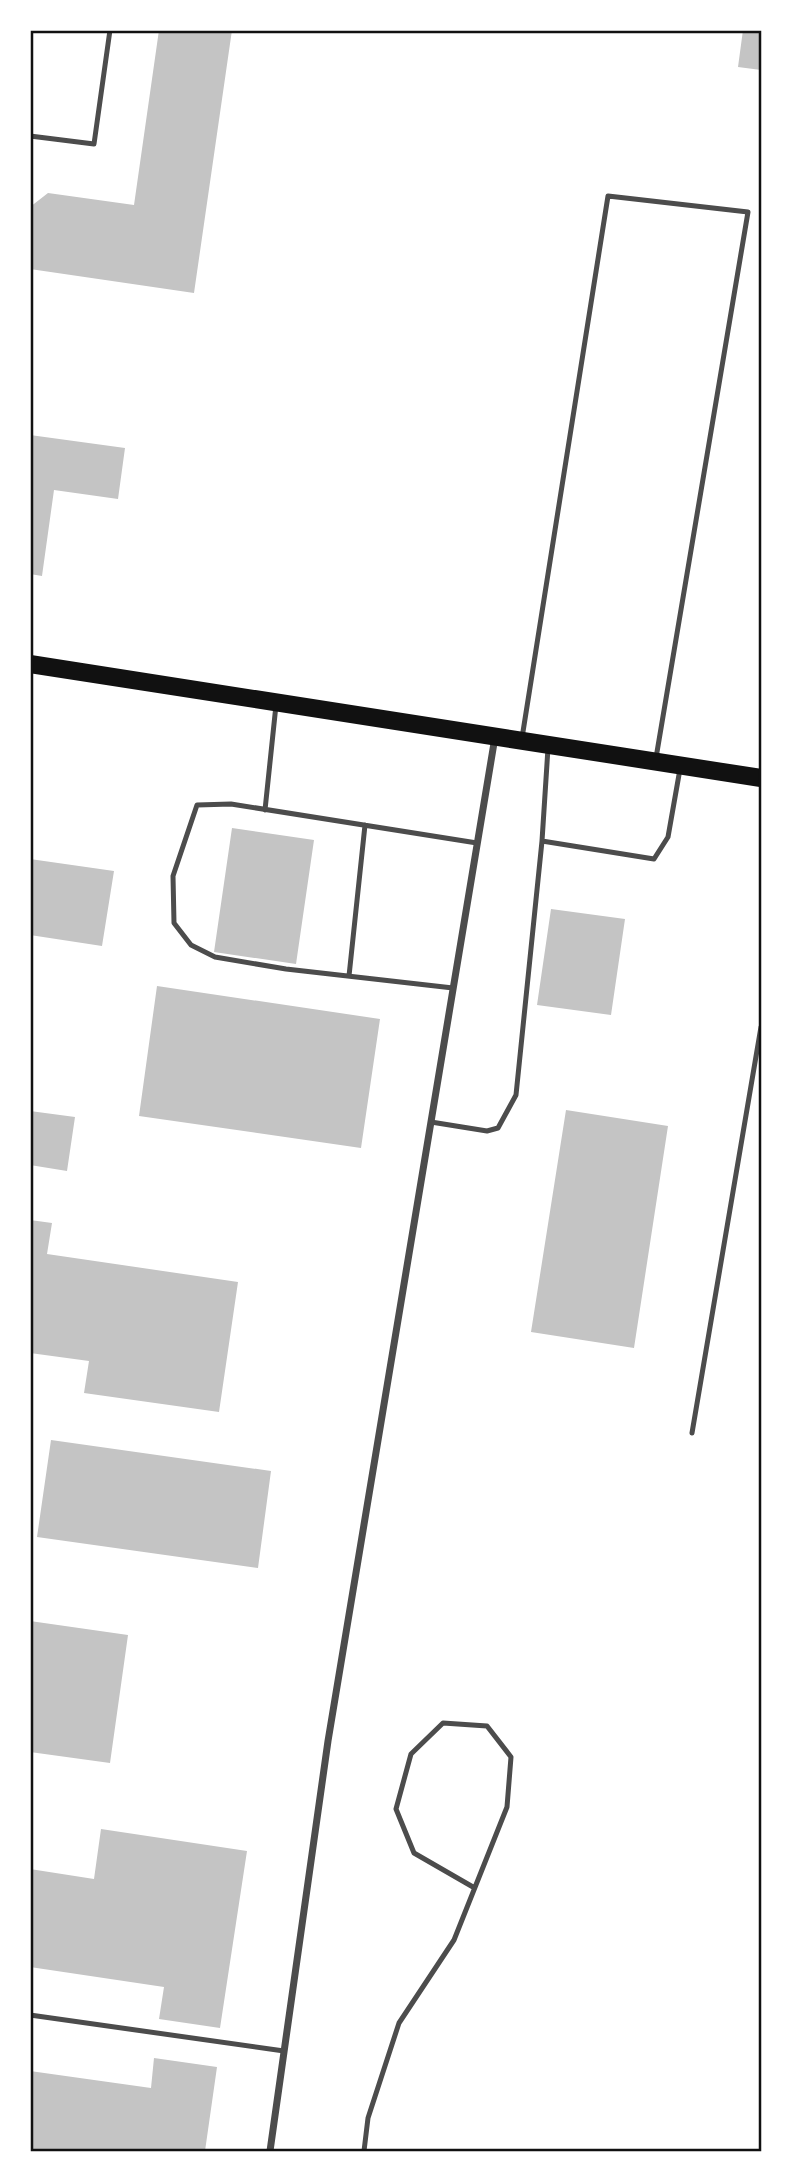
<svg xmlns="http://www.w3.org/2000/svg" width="791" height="2181" font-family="Manrope,sans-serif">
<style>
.building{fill:#c4c4c4}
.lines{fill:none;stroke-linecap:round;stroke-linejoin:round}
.service{stroke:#4c4c4c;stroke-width:5}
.minor{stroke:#4c4c4c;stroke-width:7}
.primary{stroke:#111;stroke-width:18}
.neatline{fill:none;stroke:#111;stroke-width:2.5}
</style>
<rect width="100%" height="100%" fill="#fff"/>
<!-- building -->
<path class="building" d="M159,30H232L194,293L30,269V207L48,193L134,205Z
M743,30H761V70L738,67Z
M30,435L125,448L118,499L54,490L42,576L30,574Z
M232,828L314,840L296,964L214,952Z
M30,859L114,871L102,946L30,935Z
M551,909L625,919L611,1015L537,1005Z
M157,986L380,1019L361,1148L139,1116Z
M566,1110L668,1126L634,1348L531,1332Z
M30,1111L75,1117L67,1171L30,1165Z
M30,1220L52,1223L47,1254L238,1282L219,1412L84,1393L89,1361L30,1353Z
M51,1440L271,1471L258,1568L37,1537Z
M30,1621L128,1635L110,1763L30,1752Z
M101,1829L247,1851L220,2028L159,2019L164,1987L30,1967V1869L94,1879Z
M154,2058L217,2067L205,2151H30V2071L151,2088Z"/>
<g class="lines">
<!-- service -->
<path class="service" d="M30,136L94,144L110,30
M522,738L608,196L748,212L656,758
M548,748L542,841L654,859L668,837L680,769
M265,810L276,705
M349,976L365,825
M453,988L286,969L215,957L191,945L174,923L173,876L197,805L231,804L477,843
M431,1122L487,1131L498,1128L516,1095L542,841
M692,1433L761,1027
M30,2015L284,2051
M364,2151L368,2118L399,2023L454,1940L507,1807L511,1757L487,1726L443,1723L411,1754L396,1809L414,1853L473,1887"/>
<!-- minor -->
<path class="minor" d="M270,2151L328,1741L495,737"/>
<!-- primary -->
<path class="primary" d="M30,664L761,778"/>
</g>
<!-- border -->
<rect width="791" height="2181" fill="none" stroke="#ffffff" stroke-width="63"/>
<rect x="32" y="32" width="728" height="2118" class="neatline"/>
</svg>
